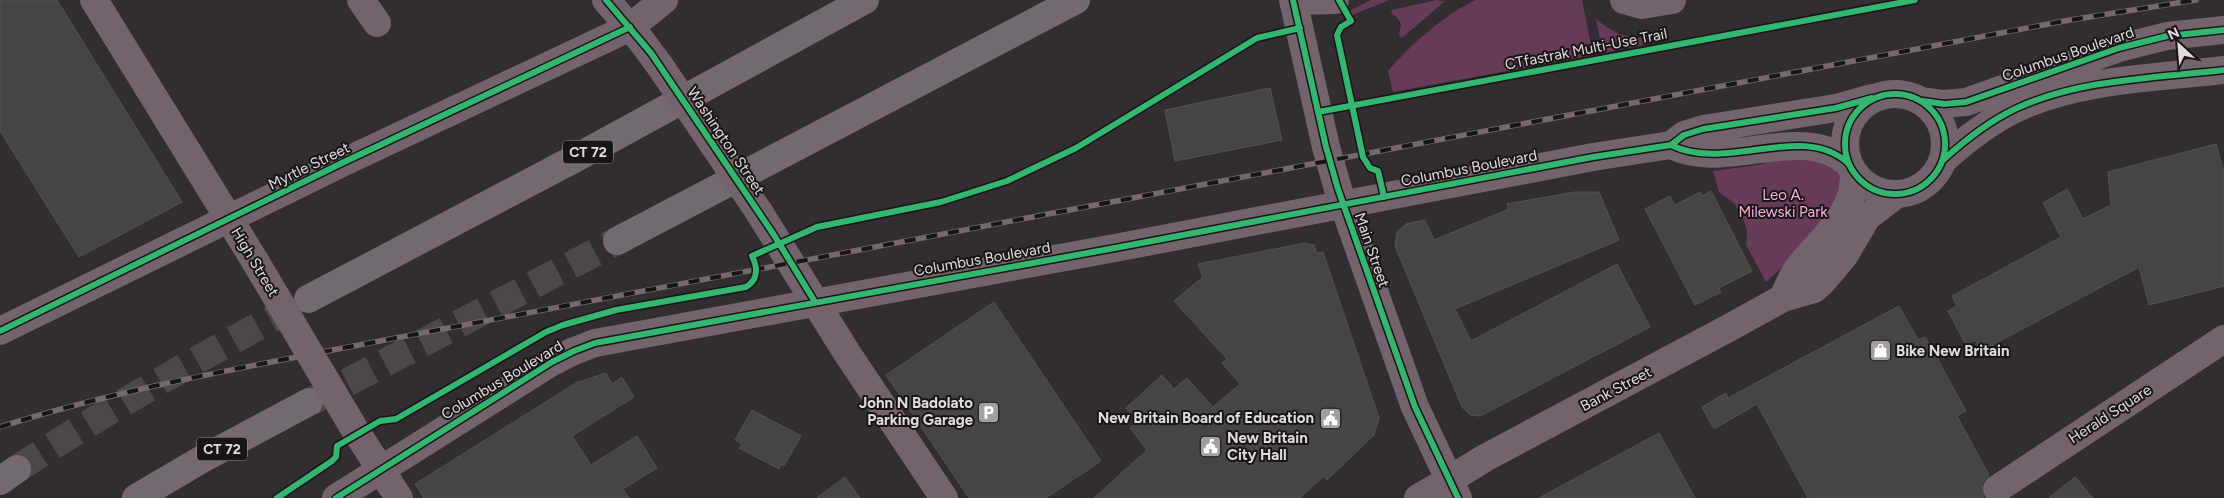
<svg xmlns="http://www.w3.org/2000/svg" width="2224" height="498" font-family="Figtree,sans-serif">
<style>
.green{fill:#673b57}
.building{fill:#474446;stroke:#545053}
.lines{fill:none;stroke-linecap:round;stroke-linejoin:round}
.highway-tunnel{stroke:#4c474a;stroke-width:28;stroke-dasharray:28 14;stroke-linecap:butt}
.minor{stroke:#72636c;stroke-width:28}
.major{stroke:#73636c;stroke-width:28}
.highway{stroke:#746971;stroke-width:28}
.rail-casing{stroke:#73696f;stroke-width:5.5}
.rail{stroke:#191517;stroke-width:4;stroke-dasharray:11;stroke-linecap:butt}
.minor-bridge{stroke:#72636c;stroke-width:28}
.major-bridge{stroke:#73636c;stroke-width:28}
.cycleway-casing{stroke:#191517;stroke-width:9}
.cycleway{stroke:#33b770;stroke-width:6}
.labels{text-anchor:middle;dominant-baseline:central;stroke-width:4;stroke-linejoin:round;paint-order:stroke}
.shield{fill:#191517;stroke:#a5a0a2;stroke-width:1}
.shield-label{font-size:14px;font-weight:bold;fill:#e1dbde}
.street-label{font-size:15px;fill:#e1dbde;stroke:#191517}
.park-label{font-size:15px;fill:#f4b1da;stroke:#191517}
.poi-label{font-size:15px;font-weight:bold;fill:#e1dbde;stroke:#191517;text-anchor:start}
</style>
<rect width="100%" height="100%" fill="#322d30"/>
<!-- green -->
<path class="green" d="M1371,0H1389L1350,16L1349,11Z
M1436,0L1445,1L1402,38L1399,35L1401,24L1396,16L1391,14L1392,10Z
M1475,0H1582L1593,55L1393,92L1388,71C1413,42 1441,18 1475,0Z
M1596,19C1614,34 1627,39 1650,38L1651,43L1628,48L1626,40L1613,43L1614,51L1603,53Z
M1803,153C1812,158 1830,163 1836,171C1859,199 1784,265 1766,282L1746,245L1747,231L1743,218L1734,203L1719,192L1713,171L1758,165Z"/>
<!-- building -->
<path class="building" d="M0,0H57L182,202L79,257L0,131Z
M1270,88L1282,140L1175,161L1165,110Z
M2216,144L2224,171V286L2149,305L2139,267L1981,351L1975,340L1966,345L1948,311L1957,306L1952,296L2061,237L2043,203L2067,189L2083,219L2111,205L2108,172Z
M1711,191L1752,271L1719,288L1721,292L1695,305L1645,209L1670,196L1675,205L1700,192L1702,196Z
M1575,192H1599L1619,240L1455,309L1471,341L1617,264L1650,327L1486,413L1480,416L1470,415L1462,407L1395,246L1397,232L1406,224L1425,220L1434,240L1509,209L1507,204Z
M1305,243L1314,245L1317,253L1323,252L1379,418L1374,435L1327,480L1324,476L1300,498H1094L1147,450L1130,428L1138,421L1126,408L1162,375L1174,389L1187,378L1213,407L1240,384L1222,363L1227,359L1174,301L1203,277L1198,264Z
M994,302L1101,461L1046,498H969L886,375Z
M1899,306L1918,340L1925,337L1939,359L1938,360L1966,411L1957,416L1989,475L1983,482L1982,490L1984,498H1808L1757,404L1714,429L1702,407L1726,393L1728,398Z
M606,373L612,384L622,377L634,397L572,436L591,465L637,436L657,468L623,489L629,498H424L415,484L576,383Z
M752,410L801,436L784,466L781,464L779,469L739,448L742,444L735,440Z
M1659,433L1695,498H1539Z
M845,477L860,498H817Z
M2075,477L2093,498H2049Z"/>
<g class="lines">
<!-- highway-tunnel -->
<path class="highway-tunnel" d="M310,402L617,241
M17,469C110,408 206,354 305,301"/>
<!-- minor -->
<path class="minor" d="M94,0L255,261
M361,0L377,23
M1624,0L1642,5L1672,0
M1294,1L1335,0
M1845 144a50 50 0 1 1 100 0a50 50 0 1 1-100 0Z
M1922,101L1944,104L1966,102L2119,48L2167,36L2224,30
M1671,145C1727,173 1801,121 1848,163
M1942,161C1965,140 1989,121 2017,108C2080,79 2156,78 2224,70
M1783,298C1787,289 1791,278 1797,270C1817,242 1859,212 1853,172
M0,331L342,163L620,32L634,24L664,0
M352,425L399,498
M1449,480L1485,458L1725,330L1783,298L1814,289L1822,282L1844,256L1867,217L1897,194
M1997,489L2224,339
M336,498L552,362L574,351L595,343L1115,248L1593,157L1671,145L1684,135L1703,129L1836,108L1872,98"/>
<!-- major -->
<path class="major" d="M606,0L640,39L660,66
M1293,0L1326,147L1338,189L1415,407L1458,498
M759,212L847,353L944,498
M1418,498L1449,480"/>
<!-- highway -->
<path class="highway" d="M617,241L1076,0
M308,299L574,159L865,0
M0,481L17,469
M136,498L204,458L309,402"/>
<defs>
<path id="rail" d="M0,427C110,392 224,371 338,349L2064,21L2196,0"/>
</defs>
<!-- rail casing -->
<use href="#rail" class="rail-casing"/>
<!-- rail -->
<use href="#rail" class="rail"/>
<!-- minor-bridge -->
<path class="minor-bridge" d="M255,261L352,425"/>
<!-- major-bridge -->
<path class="major-bridge" d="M660,66L759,212"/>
<defs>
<path id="cycleway" d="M606,0L651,53L774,235L815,302
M1293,0L1326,147L1338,189L1415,407L1458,498
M1339,0L1351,21L1341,27L1337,35L1363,157L1370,168L1378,171L1384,197
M1845 144a50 50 0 1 1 100 0a50 50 0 1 1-100 0Z
M1923,101L1944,104L1966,102L2119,48L2167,36L2224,30
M1318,112L1915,0
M1671,145C1727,173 1801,121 1848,163
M1942,161C1965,140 1989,121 2017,108C2080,79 2156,78 2224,70
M0,331L342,163L630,27
M277,498L332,461L336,457L337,446L380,421L396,419L546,332L563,325L616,310L746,287C758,280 758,268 752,256L817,227L941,202L1007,181L1076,148L1257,38L1300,28
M336,498L552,362L574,351L595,343L1115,248L1593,157L1671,145L1684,135L1703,129L1836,108L1872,98"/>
</defs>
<!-- cycleway casing -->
<use href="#cycleway" class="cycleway-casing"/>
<!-- cycleway -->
<use href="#cycleway" class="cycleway"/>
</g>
<!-- icons -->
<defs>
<symbol id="shop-square" viewBox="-11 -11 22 22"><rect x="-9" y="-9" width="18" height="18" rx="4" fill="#a49ea1" stroke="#191517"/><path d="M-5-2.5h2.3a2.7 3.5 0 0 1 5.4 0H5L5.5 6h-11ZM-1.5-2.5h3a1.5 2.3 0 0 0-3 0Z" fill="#fff"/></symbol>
<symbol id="parking-square" viewBox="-11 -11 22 22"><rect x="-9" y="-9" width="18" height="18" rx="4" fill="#a49ea1" stroke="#191517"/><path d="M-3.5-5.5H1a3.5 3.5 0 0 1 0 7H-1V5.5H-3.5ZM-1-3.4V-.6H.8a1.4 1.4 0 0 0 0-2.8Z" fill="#fff"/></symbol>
<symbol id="civic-square" viewBox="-11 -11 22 22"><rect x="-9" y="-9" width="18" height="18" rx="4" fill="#a49ea1" stroke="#191517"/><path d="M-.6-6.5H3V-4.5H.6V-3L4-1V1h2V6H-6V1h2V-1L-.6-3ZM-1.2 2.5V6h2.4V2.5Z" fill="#fff"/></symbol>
</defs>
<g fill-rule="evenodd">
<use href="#shop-square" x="1868" y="338" width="25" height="25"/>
<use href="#parking-square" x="976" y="400" width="25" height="25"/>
<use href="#civic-square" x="1318" y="406" width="25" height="25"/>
<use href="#civic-square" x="1198" y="434" width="25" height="25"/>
</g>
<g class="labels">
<!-- shield labels -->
<g class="shield">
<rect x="563" y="140.5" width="50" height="23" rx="4"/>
<rect x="197" y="437.5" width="50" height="23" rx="4"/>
</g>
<g class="shield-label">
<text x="588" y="152">CT 72</text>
<text x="222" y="449">CT 72</text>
</g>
<!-- street labels -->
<g class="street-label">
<text transform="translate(1586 49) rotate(-11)">CTfastrak Multi-Use Trail</text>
<text transform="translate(2068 54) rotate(-19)">Columbus Boulevard</text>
<text transform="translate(726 141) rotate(56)">Washington Street</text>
<text transform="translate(309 166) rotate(-26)">Myrtle Street</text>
<text transform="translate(1469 168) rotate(-11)">Columbus Boulevard</text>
<text transform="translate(1372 250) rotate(71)">Main Street</text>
<text transform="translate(982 259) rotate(-10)">Columbus Boulevard</text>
<text transform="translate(255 262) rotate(59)">High Street</text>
<text transform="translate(502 380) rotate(-31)">Columbus Boulevard</text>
<text transform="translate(1616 389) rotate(-28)">Bank Street</text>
<text transform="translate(2110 414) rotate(-33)">Herald Square</text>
</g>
<!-- park labels -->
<g class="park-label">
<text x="1783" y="195">Leo A.<tspan x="1783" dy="17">Milewski Park</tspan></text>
</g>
<!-- poi labels -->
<g class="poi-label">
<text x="1896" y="351">Bike New Britain</text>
<text x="973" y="403" text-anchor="end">John N Badolato<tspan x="973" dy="17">Parking Garage</tspan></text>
<text x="1314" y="418" text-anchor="end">New Britain Board of Education</text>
<text x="1227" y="438">New Britain<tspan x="1227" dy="17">City Hall</tspan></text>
</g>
</g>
<!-- north arrow -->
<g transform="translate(2179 45) rotate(334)" stroke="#191517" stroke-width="4" paint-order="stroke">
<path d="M0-4L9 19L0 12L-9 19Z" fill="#e1dbde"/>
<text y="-8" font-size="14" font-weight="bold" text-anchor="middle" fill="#e1dbde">N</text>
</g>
</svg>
